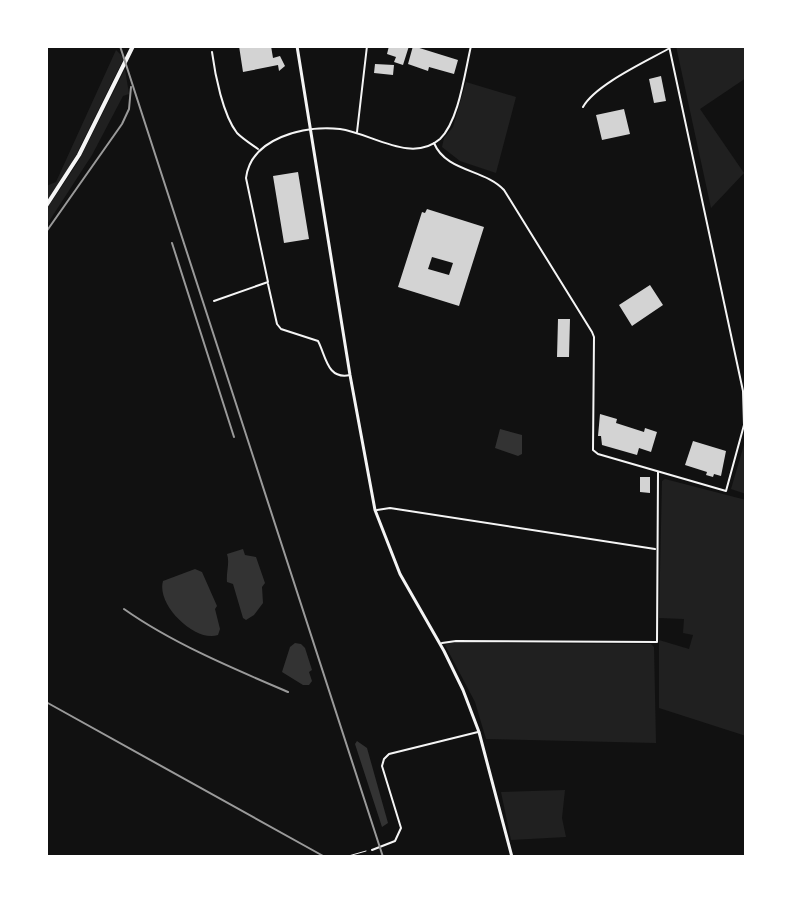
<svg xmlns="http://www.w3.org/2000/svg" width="792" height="903" font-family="'Archivo Narrow',sans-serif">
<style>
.green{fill:#202020}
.water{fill:#333}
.building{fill:#d3d3d3;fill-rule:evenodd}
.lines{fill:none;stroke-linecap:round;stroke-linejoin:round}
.path{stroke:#f5f5f5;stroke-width:1}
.minor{stroke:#f5f5f5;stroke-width:2}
.tertiary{stroke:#f5f5f5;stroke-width:3}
.primary{stroke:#f5f5f5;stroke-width:4}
.rail{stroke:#9a9a9a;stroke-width:2}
</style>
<rect width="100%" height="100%" fill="#111"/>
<!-- green -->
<path class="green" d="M676,46H746V78L700,109L744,173L711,208Z
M116,50L124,58L71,165L46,203V186L56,182Z
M125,69L129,94L123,96L92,155L46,226V210L78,162Z
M466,82L516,97L496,173L460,161L442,147L444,138L453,127Z
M746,438V494L731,489Z
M665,479L746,500V736L659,708V640L689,649L693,635L683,633L684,619L659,618L662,481Z
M450,643L651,644L654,647L656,743L486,739L475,702L445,645Z
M565,790L562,818L566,837L511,840L501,792Z"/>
<!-- water -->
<path class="water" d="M500,429L522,435V454L518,456L495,448Z
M243,549L245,555L256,557L265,583L262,587L263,603L254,615L246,620L243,618L233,584L227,582C226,572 230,563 227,554Z
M195,569L202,572L217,606L215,609L220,629L218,635C196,643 156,605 163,581Z
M295,643L301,644L305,648L312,670L309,672L312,681L309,685H303L282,672L290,647Z
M357,741L367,748L388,823L382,827L355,744Z"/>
<!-- building -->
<path class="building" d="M239,46H271L273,58L280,56L285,66L279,71L278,65L243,72Z
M389,46H409L403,65L394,62L396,57L387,54Z
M413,46L458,60L454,74L429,67L428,71L408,64Z
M375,64L394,65L393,75L374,73Z
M661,76L666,101L654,103L649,79Z
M624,109L630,134L602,140L596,115Z
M298,172L309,239L284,243L273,176Z
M427,209L484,227L459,306L398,287L422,212L425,213ZM432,257L453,263L449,275L428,269Z
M650,285L663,305L632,326L619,305Z
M558,319H570L569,357H557Z
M600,414L617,419L616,423L644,432L645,428L657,432L651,452L639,448L637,455L602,445L601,436H598Z
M693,441L726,451L721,476L714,474L713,477L706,475L707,472L685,465Z
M640,477H650V493L640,492Z"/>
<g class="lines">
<!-- path -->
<path class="path" d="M345,857L366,851"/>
<!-- minor -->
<path class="minor" d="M212,52C215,75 223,115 237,133C243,139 251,144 258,149
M583,107C595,85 645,62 668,49
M357,132L367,46
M434,143C446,172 485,169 504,190L592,332L594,337L593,450L598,454L726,491L744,425L743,391L669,46
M268,284L277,324L281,329L318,341C326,356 327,380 350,375
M214,301L268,282L246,178C251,138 304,125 340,129C371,133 411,164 440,139C459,121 465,71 471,46
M377,510L390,508L655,549
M442,643L456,641L657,642L658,472
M372,850L395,841L401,828L382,766L384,759L389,754L478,732"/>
<!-- tertiary -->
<path class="tertiary" d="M297,46L350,375L375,510L400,574L444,651L463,690L479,732L512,857"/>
<!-- primary -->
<path class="primary" d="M46,206L79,155L133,46"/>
<!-- rail -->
<path class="rail" d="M120,46L383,857
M46,232L122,124L129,109L131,87
M172,243L234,437
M124,609C172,643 234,669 288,692
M46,702L325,857"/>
</g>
<!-- border -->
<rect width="792" height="903" fill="none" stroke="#ffffff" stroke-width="96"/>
</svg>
